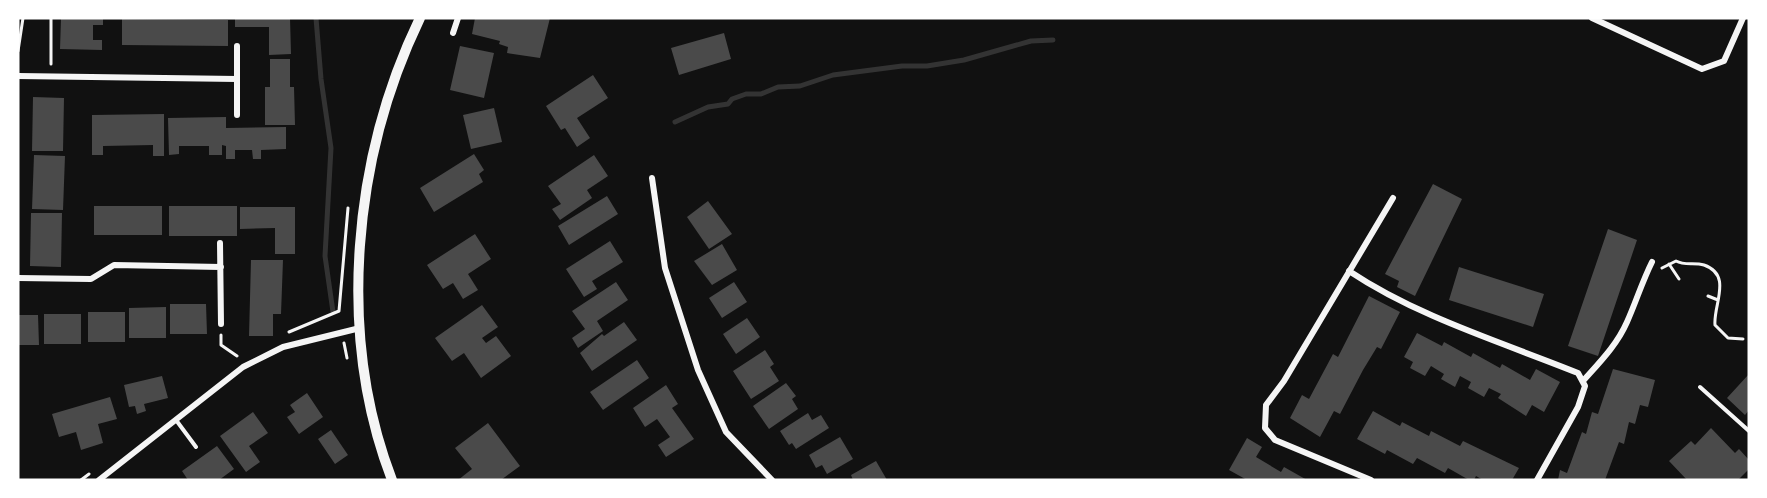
<svg xmlns="http://www.w3.org/2000/svg" width="1767" height="498" font-family="'Space Grotesk',sans-serif">
<style>
.lines{fill:none;stroke-linecap:round;stroke-linejoin:round}
.stream{stroke:#333;stroke-width:5}
.building{fill:#4a4a4a}
.path{stroke:#f5f5f5;stroke-width:3}
.service{stroke:#f5f5f5;stroke-width:4}
.minor{stroke:#f5f5f5;stroke-width:6}
.tertiary{stroke:#f5f5f5;stroke-width:10}
</style>
<rect width="100%" height="100%" fill="#111"/>
<g class="lines">
<!-- stream -->
<path class="stream" d="M316,18L321,79L331,148L325,256L333,312
M675,122L708,107L728,104L732,99L746,94H761L778,87L800,86L833,75L902,66H927L964,60L1031,41L1053,40"/>
</g>
<!-- building -->
<path class="building" d="M61,18H103V25H93V40H102V50L60,49Z
M235,18H290L291,54L269,55V27H235Z
M475,18H550L540,58L507,53L508,47L499,44L500,41L472,34Z
M122,19L228,20V46L122,45Z
M724,33L731,59L679,75L671,48Z
M460,46L494,53L484,98L450,90Z
M270,59H290V87H294L295,125H265V87H270Z
M593,75L608,98L577,118L590,138L577,147L565,128L561,130L546,106Z
M33,97L64,98L63,151H32Z
M494,108L502,142L471,149L463,115Z
M164,114V156H153V145L103,146V155H92V115Z
M226,117V128L286,127V149L261,150V159H253L252,150H235V159H226V146L222,145V155H209V146H179V154L169,155L168,118Z
M474,154L484,170L479,174L483,182L434,212L420,188Z
M34,155L65,156L63,210L32,209Z
M594,155L608,176L587,190L592,198L560,220L552,209L561,204L548,186Z
M1433,184L1462,199L1415,296L1397,287L1399,281L1385,274Z
M607,196L618,214L569,245L558,226Z
M708,201L732,234L709,249L687,217Z
M94,206H162V235H94Z
M169,206H237V236H169Z
M240,207H295V254H275V228L240,229Z
M31,213H62L61,267L30,266Z
M1608,229L1637,240L1598,356L1568,346Z
M475,234L491,259L468,274L478,290L463,299L453,283L443,289L427,265Z
M610,241L623,262L592,281L597,289L584,297L566,269Z
M722,244L737,270L712,285L694,261Z
M251,260H283L281,314H273V336H249Z
M1459,267L1544,294L1533,327L1449,300Z
M616,282L628,300L597,321L603,331L578,348L572,338L585,329L572,311Z
M734,282L747,302L722,318L709,298Z
M1369,296L1400,312L1381,349L1377,347L1363,370L1340,414L1334,411L1320,437L1290,418L1302,395L1309,399L1333,354L1338,357Z
M170,304H206L207,334H170Z
M482,305L498,327L482,338L486,343L496,336L511,356L481,378L464,353L452,361L435,338Z
M166,307V338H129V308Z
M88,312H125V342H88Z
M44,314H81V344H44Z
M18,315H38L39,345H18Z
M747,318L760,337L736,354L723,334Z
M624,322L637,340L592,371L580,353L602,334L604,336Z
M1417,333L1442,346L1444,342L1471,357L1473,353L1500,368L1502,364L1530,380L1536,369L1560,382L1544,412L1532,405L1526,416L1498,398L1501,394L1489,388L1484,397L1468,388L1471,382L1460,376L1455,387L1441,379L1444,374L1431,366L1425,376L1410,368L1413,362L1404,357Z
M765,350L774,364L770,367L779,381L751,399L733,371Z
M637,360L649,378L603,410L590,392Z
M1613,369L1655,380L1648,407L1640,405L1635,424L1629,422L1624,444L1619,442L1605,480H1558L1560,470L1567,473L1582,432L1586,434L1592,412L1598,414Z
M1749,374V410L1745,415L1727,398Z
M162,376L168,398L144,404L146,411L137,414L135,406L129,407L124,385Z
M786,383L796,396L792,399L798,409L769,429L753,406Z
M666,385L678,404L672,408L694,439L666,457L658,445L670,437L657,419L645,427L633,408Z
M307,393L323,417L299,434L287,417L295,412L290,405Z
M110,397L117,419L98,424L103,443L81,450L76,432L59,437L52,414Z
M1373,411L1400,426L1402,422L1429,436L1431,431L1460,446L1463,441L1519,468L1512,480H1483L1476,476L1474,480H1469L1448,468L1445,473L1417,458L1413,464L1387,450L1385,454L1357,439Z
M253,412L268,433L249,446L260,462L246,472L220,436Z
M808,413L812,420L821,415L829,428L796,449L792,443L789,445L780,431Z
M488,423L520,466L501,480H458L472,469L455,448Z
M1711,428L1735,453L1739,449L1749,460V469L1738,480H1687L1669,461L1691,441L1695,445Z
M331,430L348,455L335,464L318,439Z
M840,437L853,459L827,474L822,465L816,468L809,455Z
M1247,438L1262,447L1256,457L1281,472L1284,467L1307,480H1247L1229,470Z
M217,446L234,469L219,480H188L182,471Z
M876,461L887,480H853L851,475Z"/>
<g class="lines">
<!-- path -->
<path class="path" d="M18,51L23,18
M51,64V18
M1669,264L1679,279
M1662,268L1676,261C1685,266 1694,262 1704,265C1733,275 1713,305 1715,325L1728,338L1743,339
M1708,296L1718,300
M289,332L339,311L348,208
M221,335V345L237,356
M344,343L347,358
M81,480L89,474"/>
<!-- service -->
<path class="service" d="M1700,387L1749,431
M176,420L196,447"/>
<!-- minor -->
<path class="minor" d="M1592,18L1702,69L1724,61L1743,18
M453,33L458,18
M237,46V115
M18,76L237,79
M652,178L665,268L698,370L726,432L772,480
M220,243L221,324
M1349,271C1418,317 1501,342 1578,373L1585,386L1578,407L1537,480
M18,278L91,279L114,265L221,267
M1583,381C1599,363 1617,345 1627,322C1636,302 1642,282 1652,262
M99,480L243,367L283,347L360,328
M1371,480L1275,440L1265,428L1266,405L1284,381L1393,198"/>
<!-- tertiary -->
<path class="tertiary" d="M392,480C336,334 353,157 420,18"/>
</g>
<!-- border -->
<rect width="1767" height="498" fill="none" stroke="#ffffff" stroke-width="39"/>
</svg>
